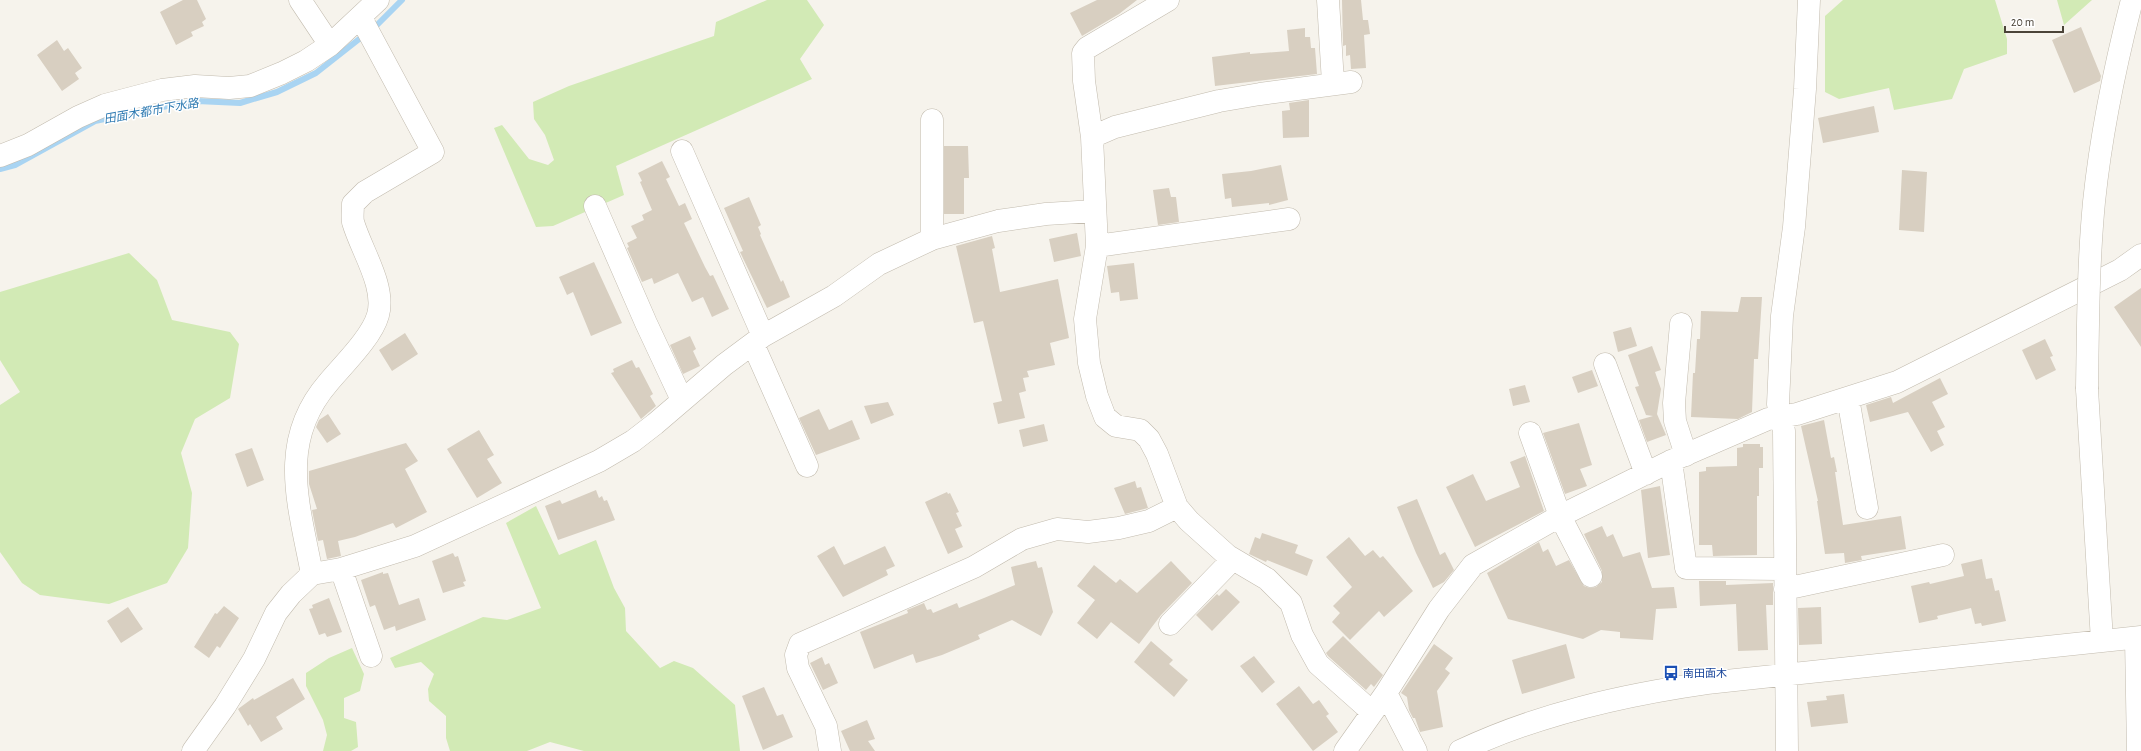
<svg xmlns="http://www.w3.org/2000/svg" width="2141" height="751" font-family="'Alegreya Sans','Noto Sans JP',sans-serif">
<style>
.green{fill:#d2eab5}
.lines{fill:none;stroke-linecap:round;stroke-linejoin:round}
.stream{stroke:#a9d4f2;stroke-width:6}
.building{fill:#d8cfc1}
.minor-casing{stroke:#c2bbae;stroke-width:23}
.minor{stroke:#fff;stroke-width:22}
.minor-bridge-casing{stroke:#c2bbae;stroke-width:23;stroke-linecap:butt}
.minor-bridge{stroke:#fff;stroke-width:22}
.labels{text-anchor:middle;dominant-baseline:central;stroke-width:3;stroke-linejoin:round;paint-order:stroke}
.transit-label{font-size:11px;fill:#164399;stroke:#fff;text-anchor:start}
.water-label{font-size:12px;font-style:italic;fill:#2e7ab2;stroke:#fff}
</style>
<rect width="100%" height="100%" fill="#f6f3ec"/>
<!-- green -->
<path class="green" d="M767,0H807L824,25L800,59L812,79L616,166L624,195L553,226L536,227L494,128L502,125L529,159L548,165L554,160L545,135L534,119L533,102L569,86L714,36L716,22Z
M1843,0H1995L2007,39V54L1964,69L1952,99L1894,110L1889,88L1839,99L1825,92V16Z
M2057,0H2092L2064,25Z
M129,253L157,280L172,320L230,332L239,344L230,398L195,419L181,453L192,493L188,548L167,583L109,604L40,595L22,583L0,552V405L20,392L0,360V292Z
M536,506L559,555L596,540L614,588L625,608L626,631L660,668L674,661L693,668L735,705L740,751H584L550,742L527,751H450L446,738V716L429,701L428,689L434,674L421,662L395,668L390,658L483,617L507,620L541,608L506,523Z
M352,648L364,674L360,691L344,698V718L356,722L358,747L351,751H323L327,735L323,720L306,686V673L329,658Z"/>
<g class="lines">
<!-- stream -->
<path class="stream" d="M0,169L15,165L95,121L172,105L197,101L240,103L277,92L316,73L377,25L402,0"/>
</g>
<!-- building -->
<path class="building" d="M183,0H197L206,19L202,22L204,26L191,32L193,36L176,45L160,12Z
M1097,0H1137L1119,14L1082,36L1070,13Z
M1342,0H1361L1363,20H1368L1370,34L1364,35L1366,68L1351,69L1350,55L1346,56V45L1343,46Z
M2081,27L2101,76L2100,81L2074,93L2052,40Z
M1305,28V37H1310L1311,48H1315L1317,74L1215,86L1212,57L1250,52V54L1289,51L1287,30Z
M57,40L64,51L68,48L82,68L75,73L79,79L62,91L37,55Z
M1309,100V137L1283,138L1282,111L1290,110L1289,103Z
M1874,106L1879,132L1823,143L1818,118Z
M944,146H968L969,178H964V214H944Z
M662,161L670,177L666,179L679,206L685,203L692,219L684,223L705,267L710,276L713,275L729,309L712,317L703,297L692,302L678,273L654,284L652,278L642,282L627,248L629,247L627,243L637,238L631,226L644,220L642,215L652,210L640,182L642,181L638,173Z
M1281,165L1288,200L1269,205V203L1232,207L1231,198L1225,199L1222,174L1251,171Z
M1902,170L1927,172L1924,232L1899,230Z
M1169,188L1171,197H1176L1179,222L1158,225L1153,190Z
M749,197L761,225L758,227L761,234L760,235L781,282L783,280L790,297L767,308L740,252L743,251L724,208Z
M1077,233L1081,256L1054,262L1049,239Z
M992,236L995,248L992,249L1000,292L1058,279L1069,338L1050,343L1055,365L1027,371L1029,377L1023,378L1026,391L1019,393L1025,418L998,424L993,403L1002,401L983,321L974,323L956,246Z
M594,262L622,323L591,336L573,292L567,295L559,277Z
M1134,263L1138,299L1120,301L1119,292L1111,293L1107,266Z
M2141,288V347L2114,307Z
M1741,297H1762L1758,359H1754L1752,412L1738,419L1691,417L1693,373H1695L1697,339H1700L1701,311L1738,312Z
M1631,327L1637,346L1618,352L1613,332Z
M405,333L418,354L392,371L379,350Z
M690,336L696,349L693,351L700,366L683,374L670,345Z
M2045,339L2053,356L2050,357L2056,370L2036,380L2022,350Z
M1652,346L1661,370L1655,372L1661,389L1657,414L1666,435L1647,442L1639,420L1653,416L1646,415L1635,387L1639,386L1628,355Z
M632,360L636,368L639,367L653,394L650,396L656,406L641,419L611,373L614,372L613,369Z
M1592,370L1598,386L1578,393L1572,377Z
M1940,378L1948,394L1932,402L1945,427L1937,431L1944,445L1931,452L1908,412L1870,422L1866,405L1891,397L1893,403Z
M1525,385L1530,402L1513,406L1509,389Z
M888,402L894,415L871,424L864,406Z
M819,409L829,430L852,420L860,439L816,455L799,418Z
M328,414L341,434L327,443L316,427L319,420Z
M1824,420L1831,458L1834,457L1837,472H1835L1843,525L1901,516L1906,549L1861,556L1862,560L1845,563L1844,553L1825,554L1817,501H1818L1801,426Z
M1579,423L1592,465L1580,469L1587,486L1565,494L1543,433Z
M1044,424L1048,441L1023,447L1019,430Z
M479,430L494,455L487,459L502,483L477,498L447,449Z
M406,443L418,461L405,469L427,512L396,528L393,523L355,537L338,541L341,556L327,559L323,540L318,541L312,510L317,509L309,484V471Z
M1743,444H1760V447H1763V468H1759V496H1757V555L1713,556L1712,545H1699V472L1706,471V467L1737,466V448L1743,447Z
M252,448L264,480L247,487L235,454Z
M1525,456L1544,511L1475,547L1446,487L1473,474L1486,501L1520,487L1510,462Z
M1135,481L1137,488L1141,487L1148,508L1125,514L1114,488Z
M1660,486L1670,555L1648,558L1641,490Z
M596,490L599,498L602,496L604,501L607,500L615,520L558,540L545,506L560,500L562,504Z
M947,492L948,494L950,493L959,512L956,513L962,526L955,529L963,547L948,554L925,502Z
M1417,499L1440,555L1445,552L1454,570L1444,582L1433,588L1416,553L1397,507Z
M1602,526L1607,537L1613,534L1623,557L1640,552L1652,588L1674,587L1677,608L1656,609L1653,640L1620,638V632L1601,630L1583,639L1508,619L1487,573L1539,542L1543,552L1548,549L1556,566L1569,560L1584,586L1590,588L1596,587L1602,582V571L1584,534Z
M1262,533L1298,545L1295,553L1313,560L1307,576L1267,560L1266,562L1249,554L1255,537L1260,539Z
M1349,537L1365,556L1373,550L1380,558L1383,556L1413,591L1384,617L1379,611L1350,640L1332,622L1340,613L1333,606L1352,587L1326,557Z
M834,546L844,565L885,546L895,566L886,570L888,575L843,597L817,556Z
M453,553L455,557L458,556L466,581L463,582L465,586L443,593L432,561Z
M1982,559L1986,579L1992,578L1995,591L1999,590L2006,621L1982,626L1981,623L1975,624L1971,608L1937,616L1938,619L1919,623L1911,586L1929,582L1930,584L1964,576L1961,564Z
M1036,561L1038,568L1042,567L1053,612L1041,636L1012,620L978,635L980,639L942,655L916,663L913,654L874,669L860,632L908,613L907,610L924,603L927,610L931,609L933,613L957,603L959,608L984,598L1015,585L1011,567Z
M1171,561L1192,583L1161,615L1139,644L1111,622L1097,639L1077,623L1095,600L1077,586L1094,565L1116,583L1120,579L1137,593Z
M383,572V574L388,573L399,605L419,598L426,620L396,631L395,626L384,630L375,605L370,607L361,580Z
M1699,581H1726V585L1773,583V605H1766L1768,650L1738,651L1736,604L1700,606Z
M1226,589L1240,602L1212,631L1196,615L1217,594L1219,596Z
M329,598L342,632L327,637L325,633L319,635L309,609L313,608L312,605Z
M224,606L239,618L220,648L217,646L209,658L194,647L215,613L217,614Z
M128,607L143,629L121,643L107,621Z
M1821,607L1822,644L1799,645L1798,608Z
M1343,636L1383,675L1374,687L1371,684L1366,690L1328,656L1326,653Z
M1151,641L1173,660L1169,664L1188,680L1174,697L1134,662Z
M1434,644L1453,658L1445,669L1450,673L1437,691L1443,727L1420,732L1415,718H1413L1409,710L1407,697L1401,693Z
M1566,644L1575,678L1522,694L1512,660Z
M1254,656L1275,682L1262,693L1240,666Z
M822,657L825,665L829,663L838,683L823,690L810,663Z
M293,678L305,699L276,717L283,729L261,742L250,724L248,726L238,709L253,698L254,700Z
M1299,686L1313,704L1319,700L1329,714L1326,716L1338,732L1313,751L1276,704Z
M764,687L777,716L783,714L793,737L763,750L742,696Z
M1844,694L1848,723L1811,727L1807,702L1827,700L1826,696Z
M867,720L875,739L868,741L875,751H850L841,731Z"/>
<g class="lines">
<defs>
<path id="minor" d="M300,0L330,45
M1168,0L1087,48L1083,53L1084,81L1092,137L1097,246L1085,319L1089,363L1097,396L1105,417L1116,426L1140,430L1149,439L1157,454L1177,507L1189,521L1228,556L1267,579L1291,603L1302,635L1318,664L1372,712
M1328,0L1333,83
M932,120V239
M1092,137L1115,127L1219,101L1260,94L1351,82
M682,151L763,336
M0,156L28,145L78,117L105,105L162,90L195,86L229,88L250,86L282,73L306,61L330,45L378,0
M595,206L646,323L682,400
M1097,246L1289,219
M1681,324L1674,403L1675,421L1686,455
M753,344L807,466
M1605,364L1646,474
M2087,389L2102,641
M1848,398L1867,508
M1530,433L1560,516L1591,576
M1671,461L1686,568L1785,569
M341,569L371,656
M312,574C299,505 277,442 328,383C343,365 372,337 378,315C386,286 361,250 353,222C352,217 353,210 353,204L365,192L433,152L361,18
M1785,589L1943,555
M1170,624L1233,559
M2136,638L2138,751
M1386,693L1416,751
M193,751L225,706L254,659L276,613L291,594L312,574L341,569L415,546L599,461L633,441L655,424L724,365L763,336L834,296L879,264L932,239L998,221L1046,214L1094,211
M830,751L826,726L798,668L796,655L800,644L974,567L1022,539L1057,529L1088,532L1119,528L1149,521L1177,507
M1345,751L1386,693L1439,609L1473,565L1560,516L1671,461L1768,419L1797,414L1897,382L2120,270L2141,255
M1460,751C1538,714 1623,695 1707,683L2141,637
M1787,751L1784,431L1778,404L1782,316L1794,227L1805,89L1809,0"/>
</defs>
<!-- minor casing -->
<use href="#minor" class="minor-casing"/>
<!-- minor -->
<use href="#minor" class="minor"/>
<defs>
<path id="minor-bridge" d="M2087,389C2088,327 2088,265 2094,202C2101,134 2115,66 2132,0"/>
</defs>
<!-- minor-bridge casing -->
<use href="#minor-bridge" class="minor-bridge-casing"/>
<!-- minor-bridge -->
<use href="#minor-bridge" class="minor-bridge"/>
</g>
<!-- icons -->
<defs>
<symbol id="bus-bare" viewBox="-9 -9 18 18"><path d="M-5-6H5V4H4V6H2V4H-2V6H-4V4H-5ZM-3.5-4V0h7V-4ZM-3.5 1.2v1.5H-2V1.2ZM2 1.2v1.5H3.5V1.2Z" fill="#1a4fb4" stroke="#fff" stroke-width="2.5" paint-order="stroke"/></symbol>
</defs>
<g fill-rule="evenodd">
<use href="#bus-bare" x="1660" y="662" width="22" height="22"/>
</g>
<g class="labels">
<!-- transit labels -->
<g class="transit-label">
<text x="1683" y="673">南田面木</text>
</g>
<!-- water labels -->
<g class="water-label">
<text transform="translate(151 111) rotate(-10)">田面木都市下水路</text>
</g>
</g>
<!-- scale -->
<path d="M2005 26v6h58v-6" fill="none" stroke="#4b4439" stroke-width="2"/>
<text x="2011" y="26" font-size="12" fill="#4b4439" stroke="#ffffff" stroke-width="3" paint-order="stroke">20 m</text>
</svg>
